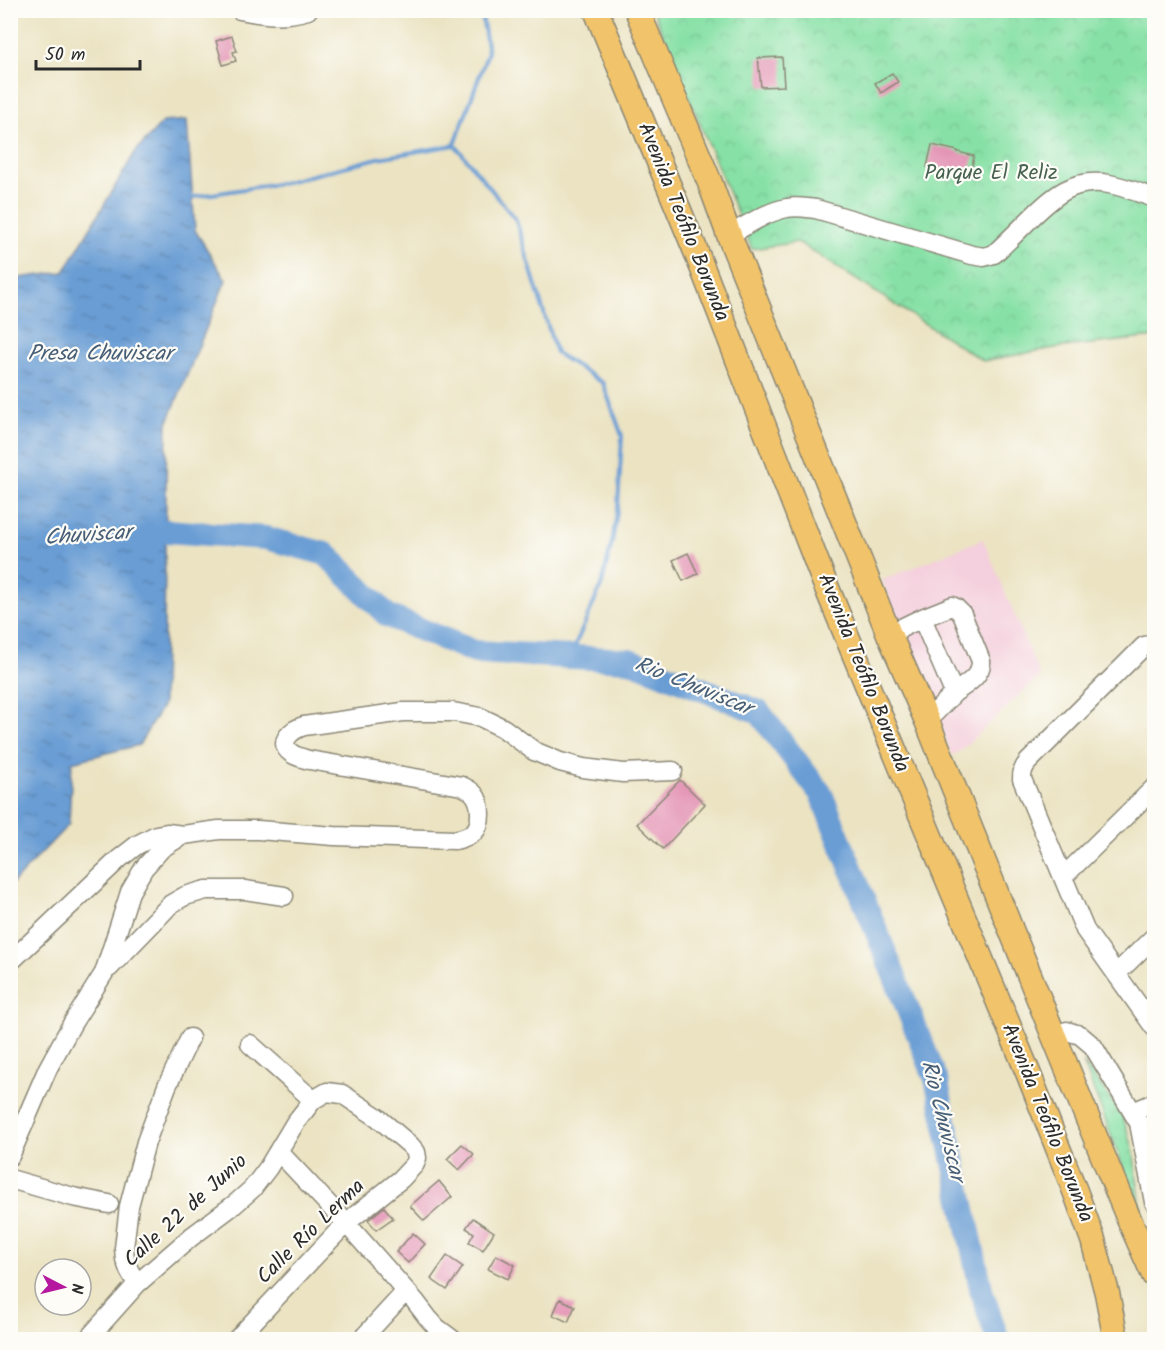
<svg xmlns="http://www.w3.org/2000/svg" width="1165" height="1350" font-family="Kalam,sans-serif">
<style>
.built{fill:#f4cfdd}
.park{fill:url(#park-crowns);stroke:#598668;stroke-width:1.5}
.water{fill:url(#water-ripples);stroke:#4a6480;stroke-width:1.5}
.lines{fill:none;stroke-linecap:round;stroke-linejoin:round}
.stream{stroke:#699dd4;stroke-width:4}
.river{stroke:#699dd4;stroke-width:24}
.building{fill:#e495b6}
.minor-casing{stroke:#8b8776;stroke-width:21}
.major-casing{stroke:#8b8776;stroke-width:27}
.minor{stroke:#fff;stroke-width:18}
.major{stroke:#f1c36a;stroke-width:24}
.labels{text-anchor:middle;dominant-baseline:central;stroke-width:4.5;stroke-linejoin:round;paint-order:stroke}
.park-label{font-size:21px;fill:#476250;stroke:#fdfcf7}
.street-label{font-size:21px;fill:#2b2b2b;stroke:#fdfcf7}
.water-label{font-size:22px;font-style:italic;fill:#475e77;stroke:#fdfcf7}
</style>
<defs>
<pattern id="park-crowns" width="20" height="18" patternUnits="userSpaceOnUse" patternTransform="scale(1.5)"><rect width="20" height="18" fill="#87e1a6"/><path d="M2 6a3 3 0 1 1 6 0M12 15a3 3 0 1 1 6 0" fill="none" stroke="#75c18f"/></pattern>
<pattern id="water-ripples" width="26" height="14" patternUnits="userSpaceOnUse" patternTransform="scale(1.5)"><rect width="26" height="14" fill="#699dd4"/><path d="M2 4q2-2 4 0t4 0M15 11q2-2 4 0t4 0" fill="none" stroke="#5780ac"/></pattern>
</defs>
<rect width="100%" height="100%" fill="#fdfcf7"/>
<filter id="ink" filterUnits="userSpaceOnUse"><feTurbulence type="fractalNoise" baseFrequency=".0167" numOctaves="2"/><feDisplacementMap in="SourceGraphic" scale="12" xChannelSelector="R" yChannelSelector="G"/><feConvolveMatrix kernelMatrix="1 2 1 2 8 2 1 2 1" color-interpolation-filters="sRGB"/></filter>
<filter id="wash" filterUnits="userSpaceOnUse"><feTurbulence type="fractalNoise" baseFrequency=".008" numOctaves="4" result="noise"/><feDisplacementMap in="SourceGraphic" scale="24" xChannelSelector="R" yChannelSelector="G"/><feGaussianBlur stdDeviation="1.35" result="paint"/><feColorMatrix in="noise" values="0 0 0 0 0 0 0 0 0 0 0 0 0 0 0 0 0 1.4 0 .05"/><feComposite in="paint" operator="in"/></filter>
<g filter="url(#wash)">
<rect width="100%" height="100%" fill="#ebe3c2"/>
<!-- built -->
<path class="built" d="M983,539L1040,676L959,752L952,755L882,580Z"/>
<!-- park -->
<path class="park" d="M653,11H1154V337L1054,348L983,361L798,242L752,249Z
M1083,1062L1122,1115L1133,1148L1142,1216Z"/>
<!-- water -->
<path class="water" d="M187,120L195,230L226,280L167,424L163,705L139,745L72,762L69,824L11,885V279L64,272L136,151L163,122Z"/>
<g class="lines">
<!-- stream -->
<path class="stream" d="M455,144L488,52L481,10
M193,197L282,183L378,158L455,145L516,220L556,353L603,383L622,436L618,506L612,542L602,584L570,657"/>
<!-- river -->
<path class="river" d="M135,533L166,531L266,538L326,554L388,616L475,652L629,660L759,712L821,794L936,1079L982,1293L998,1340"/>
</g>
<g id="blocks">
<!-- building -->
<path class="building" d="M232,36L237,51L233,52L236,61L223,65L216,41Z
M782,57L784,86L761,87L758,58Z
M892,73L898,82L881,93L875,83Z
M932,145L958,151V152L974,156L970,177L927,167Z
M688,553L698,574L683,581L673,560Z
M680,780L705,804L663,849L637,824Z
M462,1144L474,1154L459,1170L447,1159Z
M439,1181L452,1197L424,1221L410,1206Z
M384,1207L393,1218L376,1230L368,1220Z
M473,1218L494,1232L483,1250L469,1242L474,1233L466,1228Z
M413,1233L425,1244L408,1263L396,1252Z
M496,1255L515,1265L508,1279L488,1269Z
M447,1256L463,1267L447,1290L431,1279Z
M560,1299L575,1306L568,1322L553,1315Z"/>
</g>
</g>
<g filter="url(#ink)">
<use href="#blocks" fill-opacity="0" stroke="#8b8776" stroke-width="1.5"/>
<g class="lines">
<defs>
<path id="minor" d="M240,10C264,15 284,17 308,10
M729,235C746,226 768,211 787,208C797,206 806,208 816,209L972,255L984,257L994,254C1007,242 1019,230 1031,218C1055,195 1073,178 1109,184C1125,187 1140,193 1154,198
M922,618L952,606L956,608L962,614L981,661C982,676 965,685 954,693
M889,634L922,618L954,693L927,721
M1154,644L1144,646L1028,762C1023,768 1022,772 1022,779L1085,930L1154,1027
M1063,877L1154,788
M10,962L119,859L137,845L156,835L167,833L183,835L219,830H258L334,836L455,840C462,838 469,837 474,832C482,824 482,803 474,794C471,790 466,788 462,786L309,760C303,758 296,757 291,753C276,742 293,729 304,726L403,712H453L480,717L503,728L534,751L560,762L583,768L623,773L673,771
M109,968L171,904L185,896L206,890H245L284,896
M1116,974L1154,937
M1053,1034L1067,1031L1080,1035L1093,1046L1139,1123L1154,1202
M250,1044L313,1100
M1133,1112L1154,1103
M278,1151L346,1223L415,1301L428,1318L437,1328L453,1340
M10,1156L48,1068L72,1024L104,973L130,892L144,868L162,848L183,835
M10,1179L73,1197L109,1204
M137,1284L129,1270L125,1259L124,1248L129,1206L146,1142L167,1086L190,1038
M87,1340L137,1284L191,1237L235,1204L252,1189L268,1168L295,1123L313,1100L327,1092L342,1094L377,1117L410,1145L416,1152L417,1158L415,1164L401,1179L346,1223L236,1340
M361,1340L406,1291"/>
<path id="major" d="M596,10L695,249L824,581L1029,1075L1075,1191L1093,1240L1107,1293L1116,1340
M637,10L710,183L729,235L889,634L927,721L1053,1034L1128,1217L1154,1275"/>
</defs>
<!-- minor casing -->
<use href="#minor" class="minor-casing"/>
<!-- major casing -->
<use href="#major" class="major-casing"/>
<!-- minor -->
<use href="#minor" class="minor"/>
<!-- major -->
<use href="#major" class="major"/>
</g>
</g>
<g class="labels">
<!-- park labels -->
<g class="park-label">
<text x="991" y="173">Parque El Reliz</text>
</g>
<!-- street labels -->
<g class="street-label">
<text transform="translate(683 222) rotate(68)">Avenida Teófilo Borunda</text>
<text transform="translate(863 673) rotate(68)">Avenida Teófilo Borunda</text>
<text transform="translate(1047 1123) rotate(68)">Avenida Teófilo Borunda</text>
<text transform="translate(186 1211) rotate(-42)">Calle 22 de Junio</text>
<text transform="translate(311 1232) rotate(-44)">Calle Río Lerma</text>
</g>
<!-- water labels -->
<g class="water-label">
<text x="100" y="354">Presa Chuviscar</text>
<text transform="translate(88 536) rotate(-4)">Chuviscar</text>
<text transform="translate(693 687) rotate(22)">Rio Chuviscar</text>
<text transform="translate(942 1121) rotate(76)">Rio Chuviscar</text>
</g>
</g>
<!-- margin -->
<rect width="1165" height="1350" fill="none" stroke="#fdfcf7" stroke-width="36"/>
<!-- north arrow -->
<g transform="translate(63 1287) rotate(97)"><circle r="28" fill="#fdfcf7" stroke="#a9a8a5" stroke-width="1.5"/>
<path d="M0-4.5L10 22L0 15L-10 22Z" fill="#b5179e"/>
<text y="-9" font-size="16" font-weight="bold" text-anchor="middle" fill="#2b2b2b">N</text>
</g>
<!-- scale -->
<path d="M36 60v9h104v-9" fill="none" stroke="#2b2b2b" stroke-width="3"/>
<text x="45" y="60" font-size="18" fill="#2b2b2b" stroke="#fdfcf7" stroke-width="4.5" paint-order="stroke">50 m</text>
</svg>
